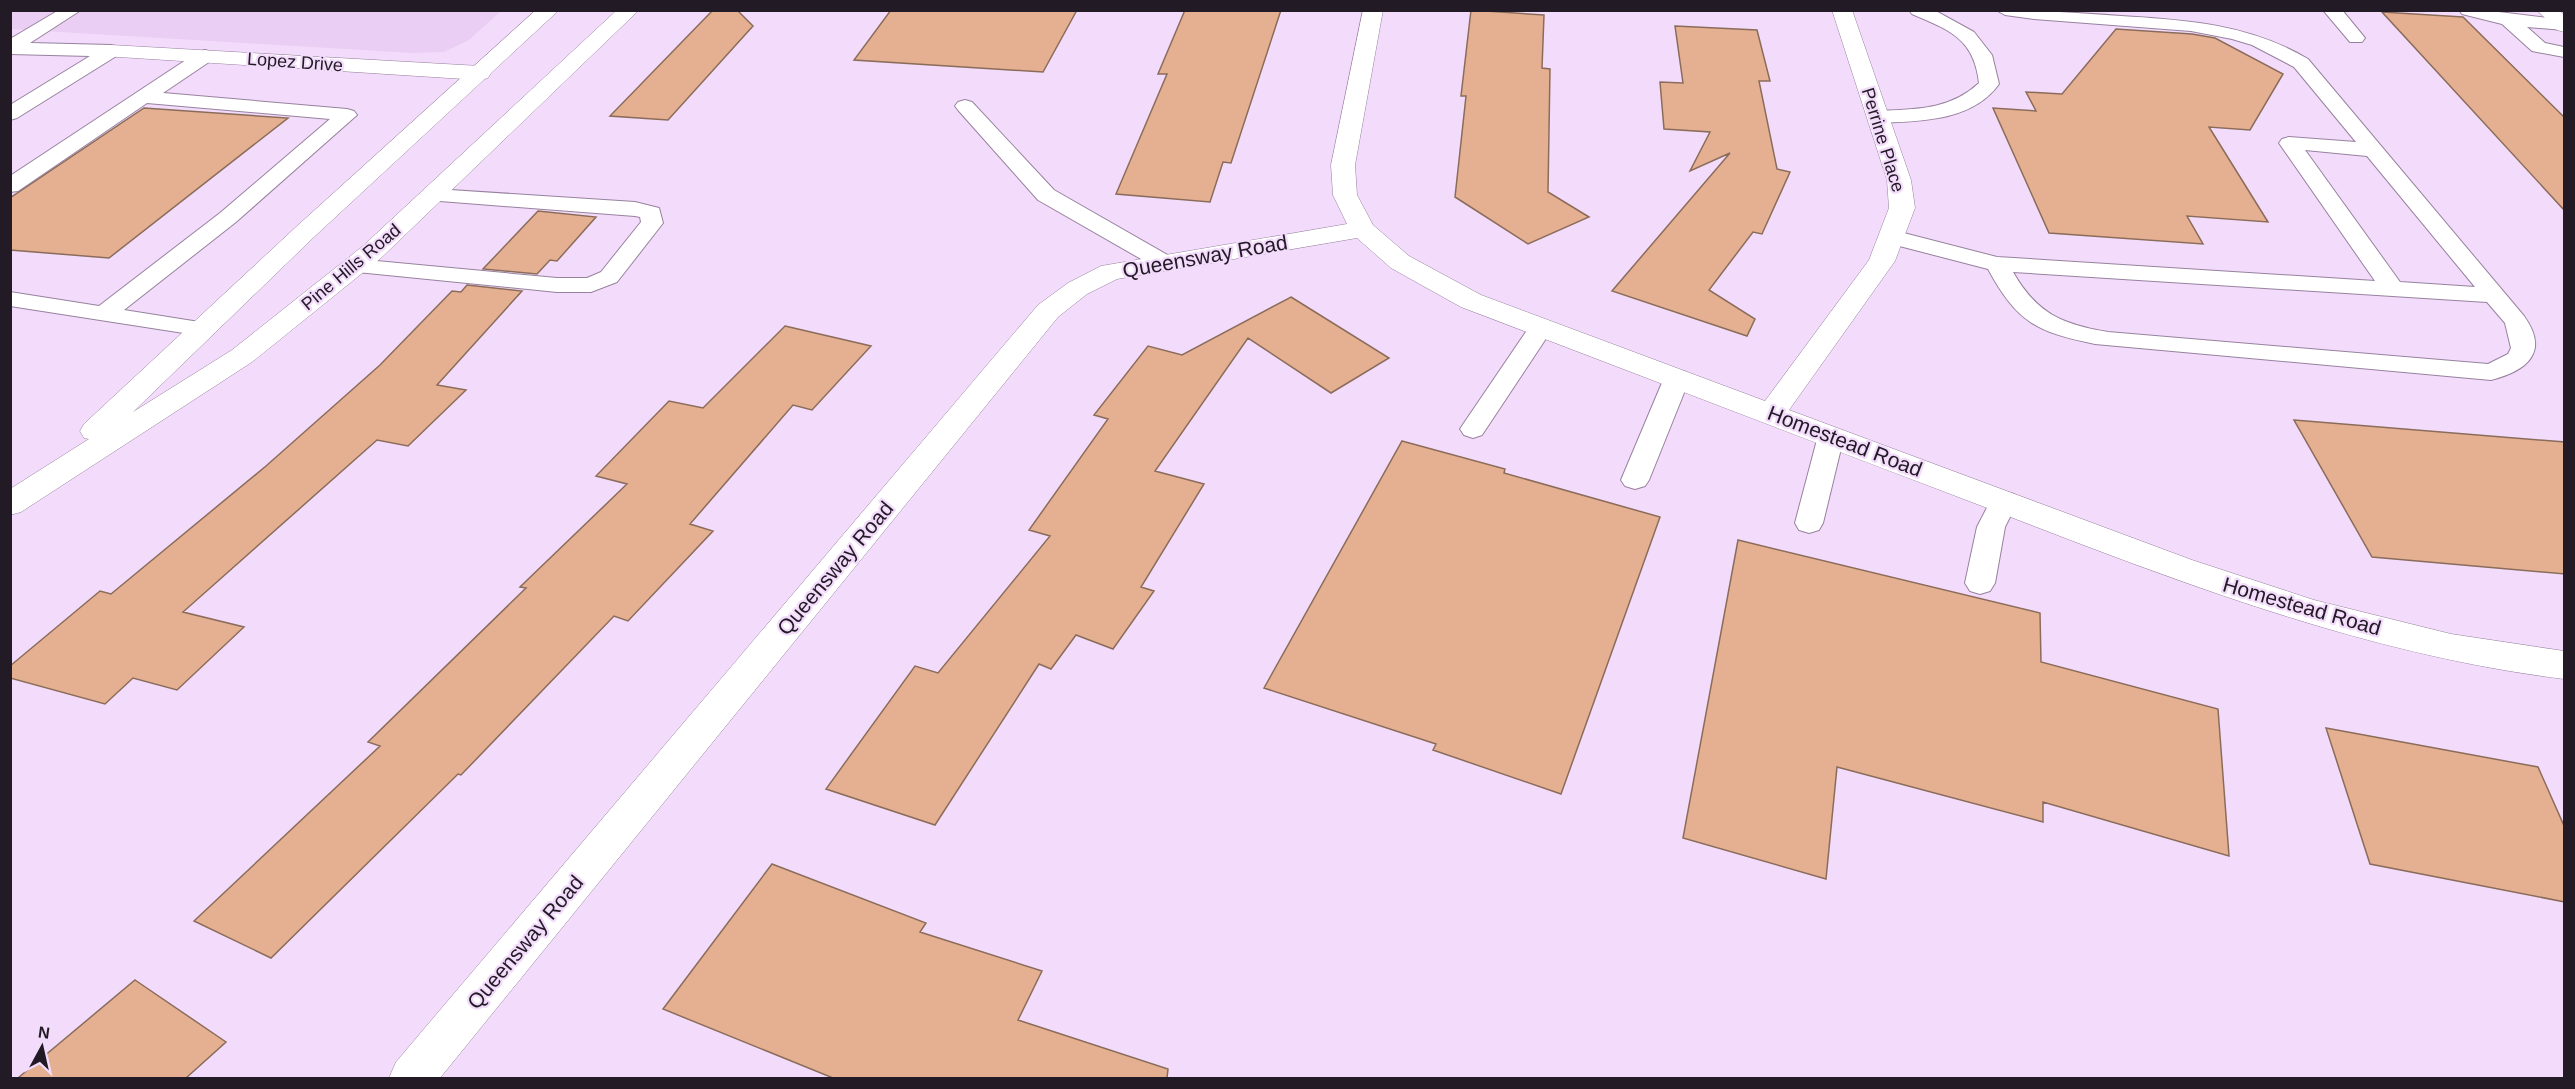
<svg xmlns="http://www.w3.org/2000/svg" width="2575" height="1089" font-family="Helvetica,sans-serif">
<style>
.built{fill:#eacef3}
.building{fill:#e5b092;stroke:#8b6c5a;stroke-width:1.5}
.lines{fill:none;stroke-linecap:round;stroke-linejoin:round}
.service-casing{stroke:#97829e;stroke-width:2}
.minor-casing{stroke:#97829e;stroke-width:1}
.tertiary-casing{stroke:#97829e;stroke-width:1}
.secondary-casing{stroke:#97829e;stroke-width:1}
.service{fill:#fff;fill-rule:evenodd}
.minor{fill:#fff;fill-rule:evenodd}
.tertiary{fill:#fff;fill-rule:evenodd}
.secondary{fill:#fff;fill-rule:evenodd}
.labels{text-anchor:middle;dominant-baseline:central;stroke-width:4.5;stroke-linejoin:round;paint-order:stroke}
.far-street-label{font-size:18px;fill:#221a25;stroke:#f3dcfb}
.street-label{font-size:21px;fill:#221a25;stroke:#f3dcfb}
</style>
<rect width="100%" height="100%" fill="#f3dcfb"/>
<!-- built -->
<path class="built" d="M10,11H501L469,40L444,52L411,53L11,29Z"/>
<!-- building -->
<path class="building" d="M713,10H737L753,26L668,120L610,116Z
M891,10H1077L1043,72L854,60Z
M1185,10H1281L1231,163L1223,162L1210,202L1116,194L1167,74H1158Z
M1471,10L1544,15L1542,68L1550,69L1548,192L1589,217L1528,244L1455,197L1466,96H1461Z
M2382,12L2463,17L2565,118V211Z
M1675,26L1757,30L1770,81H1759L1777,169L1790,172L1762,234L1753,232L1709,290L1755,319L1747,336L1612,291L1730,153L1690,171L1710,132L1664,129L1660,82L1683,83Z
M2116,29L2192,34L2215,38L2283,74L2250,130L2209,127L2268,222L2187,216L2203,244L2049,233L1993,108L2036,111L2026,92L2062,94Z
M144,108L288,118L109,258L10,250V198Z
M538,211L596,217L557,261L550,260L537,274L483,269Z
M467,285L522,291L437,385L466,390L408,446L377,440L183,612L244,627L177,690L133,678L105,704L10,678V666L100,591L111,594L266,466L380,365L452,291L461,292Z
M1291,297L1389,358L1331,393L1248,338L1155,471L1204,484L1141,587L1154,591L1113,649L1076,635L1051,669L1039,664L935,825L826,789L915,666L938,673L1050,536L1029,530L1108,419L1094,415L1148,346L1182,355Z
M785,326L871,346L812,410L793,405L690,524L713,531L628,621L614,616L461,775L458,774L271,958L194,921L380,746L368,742L526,588L520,587L627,484L596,476L669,401L703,408Z
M2294,420L2565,442V574L2372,557Z
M1402,441L1505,469L1504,473L1660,517L1561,794L1433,750L1436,744L1264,688Z
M1738,540L2040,613L2041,662L2218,709L2229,856L2043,802V822L1837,767L1826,879L1683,838Z
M2326,728L2538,767L2565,828V902L2370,864Z
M772,864L926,923L920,932L1042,971L1018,1020L1168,1069L1167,1078H833L663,1009Z
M135,980L226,1042L186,1078H18Z"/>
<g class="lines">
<defs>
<path id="service" d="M59,10H81L30,43L111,45L118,47L120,51L118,55L17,118L10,120V105L90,56L10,54V39Z
M1909,10H1934L1974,32L1992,55L1999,84C1972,122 1919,121 1878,123L1871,121L1868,117L1871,113L1878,111C1916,109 1950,110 1979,83C1974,38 1949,30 1912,14Z
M1996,10C2038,10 2079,13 2121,16C2187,20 2249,24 2308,59L2524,316C2550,352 2527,371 2491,380L2095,344C2036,332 2017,322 1988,269L1884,242L1881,237L1884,232L1892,230L1997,257L2375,281L2279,143L2282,139L2289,137L2356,142L2294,67L2252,45L2232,39L2191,31L2034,19L2005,15ZM2305,150L2367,156L2475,287L2400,282ZM2013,272L2487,302L2505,323L2511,348L2508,354L2488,364L2108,332C2062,324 2037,314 2013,272Z
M2323,10H2342L2365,38L2362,42H2350Z
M2459,10C2495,10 2529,16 2564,20V30L2527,27L2545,43L2564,47V57L2532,51L2502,24L2462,14Z
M205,50L212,52L214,56L212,60L163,93L347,109L354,111L357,115L236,222L124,310L212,324L215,329L212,334L203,336L10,306V292L99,306L220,213L330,119L147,103L18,191L10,192V176L198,52Z
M965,100L972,102L1054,190L1171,257L1174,262L1171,267L1163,269L1155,267L1038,200L958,110L955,106L958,102Z
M435,189L635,202L659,208L663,223L617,282L591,292H557L347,271L344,266L347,261L355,259L557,278H587L601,272L641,222L640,217L635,216L427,200L424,195L427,190Z
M1541,321L1550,323L1553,328L1482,435L1473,438L1464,435L1460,429L1464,423L1532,323Z
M1677,370L1686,372L1690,378L1649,480L1645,486L1635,489L1625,486L1621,480L1664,378L1668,372Z
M1831,427L1840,430L1844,436L1823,523L1819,530L1809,533L1799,530L1795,523L1818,436L1822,430Z
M2004,492L2014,494L2018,501L2005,527L1995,583L1990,591L1980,594L1970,591L1965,583L1977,527L1994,494Z"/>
<path id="minor" d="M1363,10H1383L1355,165L1357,195L1373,225L1409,256L1481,295L1765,401L1869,260L1889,208L1887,180L1832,10H1852L1911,180L1915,208L1895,261L1789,410L2192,560L2314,600L2451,634L2564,651V679C2362,654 2171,579 1982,506C1808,440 1635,373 1461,307L1391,268L1357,238L1117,279L1087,294L1058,317L440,1078H389L396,1062L1038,305L1068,283L1101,266L1347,224L1333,195L1331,165Z
M111,45L480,66L488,68L491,73L488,78L480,80L103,56L100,51L103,46Z"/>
<path id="tertiary" d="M2537,10H2559L2564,15V32L2557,30Z"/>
<path id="secondary" d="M536,10H559L314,237L133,412L232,350L363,246L617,10H639L381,258L252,362L21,512L10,515V489L89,439L84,438L80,431L84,424L296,227Z"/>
</defs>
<!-- service casing -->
<use href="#service" class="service-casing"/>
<!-- minor casing -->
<use href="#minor" class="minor-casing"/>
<!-- tertiary casing -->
<use href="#tertiary" class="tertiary-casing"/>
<!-- secondary casing -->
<use href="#secondary" class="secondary-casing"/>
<!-- service -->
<use href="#service" class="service"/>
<!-- minor -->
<use href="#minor" class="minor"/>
<!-- tertiary -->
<use href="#tertiary" class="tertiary"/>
<!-- secondary -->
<use href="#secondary" class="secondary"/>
</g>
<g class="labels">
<!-- far-street labels -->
<g class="far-street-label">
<text transform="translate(295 62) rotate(4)">Lopez Drive</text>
<text transform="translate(1883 140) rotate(73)">Perrine Place</text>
<text transform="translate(351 267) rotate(-40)">Pine Hills Road</text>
</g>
<!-- street labels -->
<g class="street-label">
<text transform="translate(1205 256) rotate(-10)">Queensway Road</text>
<text transform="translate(1845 441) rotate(21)">Homestead Road</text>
<text transform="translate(835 568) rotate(-50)">Queensway Road</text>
<text transform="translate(2302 606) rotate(16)">Homestead Road</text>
<text transform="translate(525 942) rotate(-50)">Queensway Road</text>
</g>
</g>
<!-- border -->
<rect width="2575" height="1089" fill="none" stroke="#221a25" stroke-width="24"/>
<!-- north arrow -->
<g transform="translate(42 1047) rotate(8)" stroke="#f3dcfb" stroke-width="4.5" paint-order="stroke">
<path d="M0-4.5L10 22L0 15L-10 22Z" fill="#221a25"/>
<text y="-9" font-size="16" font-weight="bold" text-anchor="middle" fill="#221a25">N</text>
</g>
</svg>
